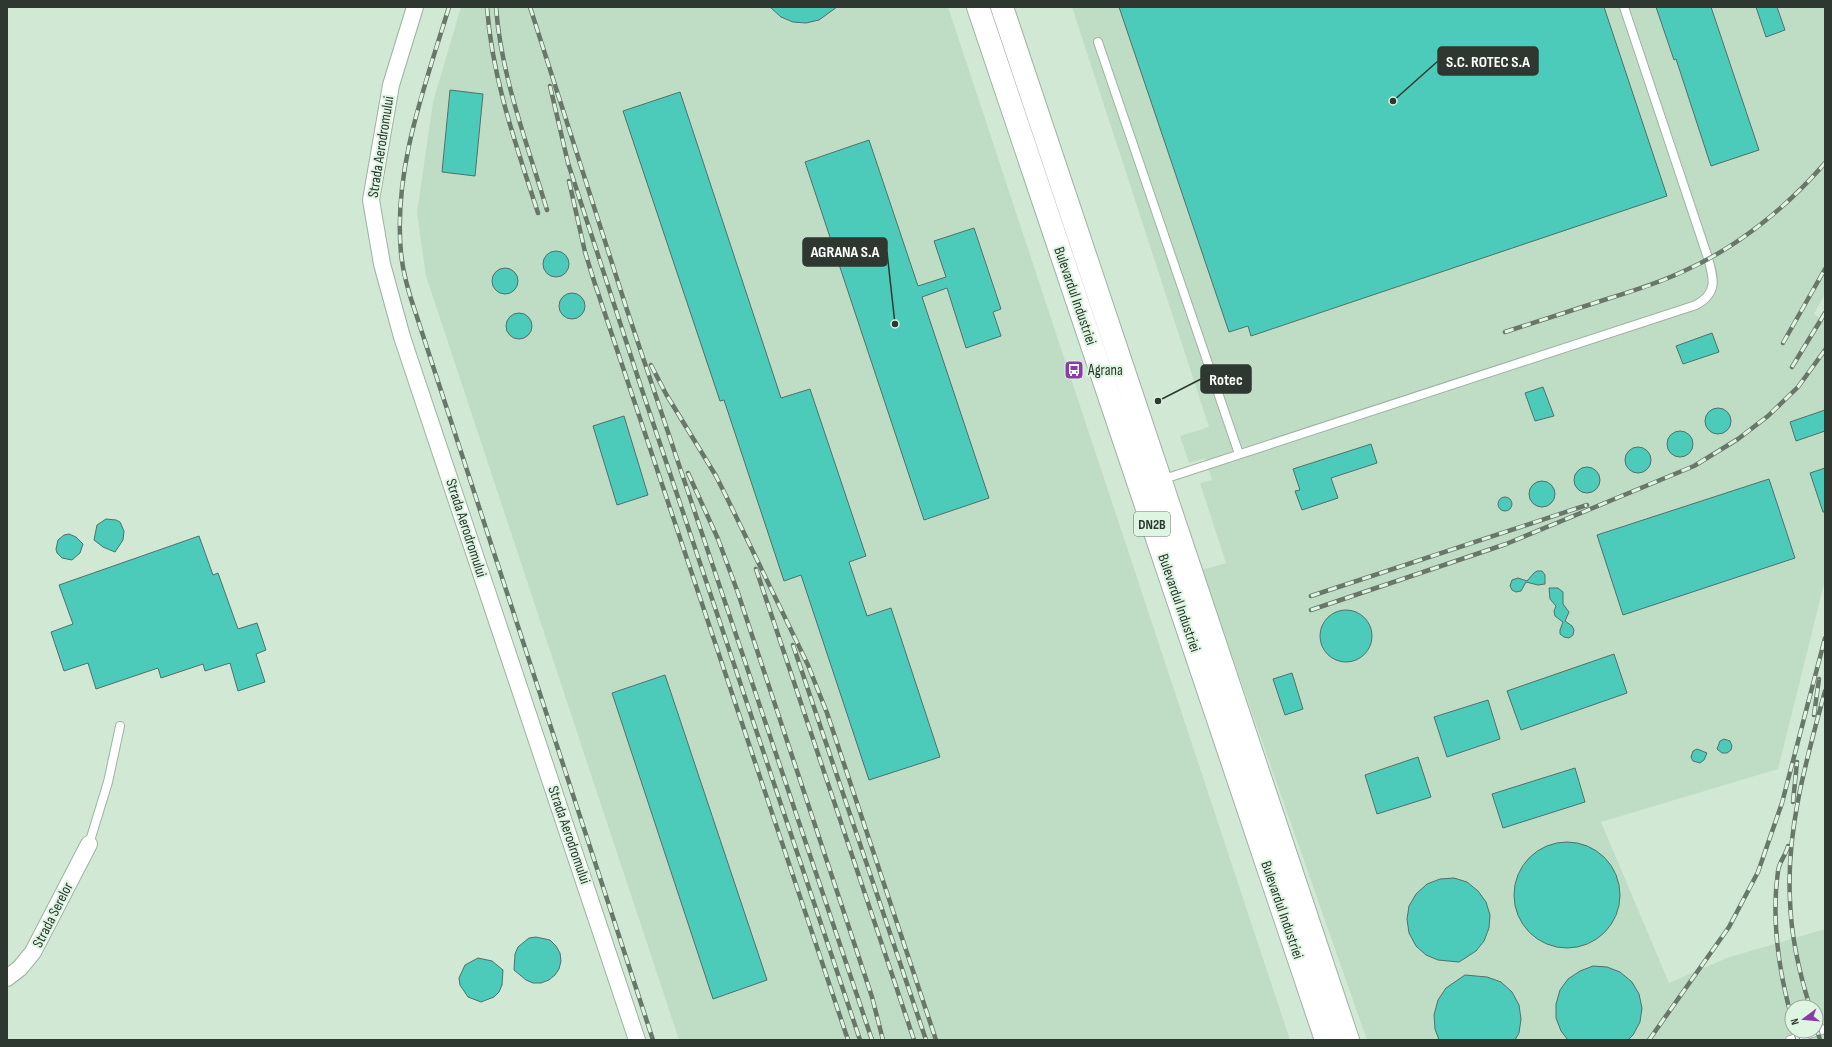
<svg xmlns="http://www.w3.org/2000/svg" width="1832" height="1047" font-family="'Sofia Sans Condensed',sans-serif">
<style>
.built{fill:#bfddc4;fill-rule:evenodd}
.building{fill:#4ccbba;stroke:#51706b}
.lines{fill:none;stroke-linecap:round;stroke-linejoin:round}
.lane-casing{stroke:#9db3a0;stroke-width:10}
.street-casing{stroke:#9db3a0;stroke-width:18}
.primary-casing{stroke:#9db3a0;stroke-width:24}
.lane{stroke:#fff;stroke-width:8}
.street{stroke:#fff;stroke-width:16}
.primary{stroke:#fff;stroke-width:22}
.rail-casing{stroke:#68776a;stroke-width:4.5}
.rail{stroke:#ddf5e1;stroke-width:3;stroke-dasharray:9;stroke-linecap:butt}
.labels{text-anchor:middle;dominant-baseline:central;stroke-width:4;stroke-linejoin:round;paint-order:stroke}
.shield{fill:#ddf5e1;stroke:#637165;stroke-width:1}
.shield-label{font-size:14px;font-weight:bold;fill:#2f3830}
.street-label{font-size:15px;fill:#2f3830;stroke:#ddf5e1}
.poi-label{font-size:15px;fill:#2f3830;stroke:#ddf5e1;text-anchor:start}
.leader{fill:none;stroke:#2f3830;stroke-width:1.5}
.callout-dot{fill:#2f3830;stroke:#ddf5e1;stroke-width:1.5}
.callout{fill:#2f3830;stroke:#2f3830;stroke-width:1.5}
.callout-label{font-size:16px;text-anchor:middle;font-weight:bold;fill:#fff}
</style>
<rect width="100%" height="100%" fill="#d0e8d4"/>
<!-- built -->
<path class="built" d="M461,7H948L1290,1040H679L426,276L417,213L433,102Z
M1072,7H1825V294L1814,314L1825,322V580L1778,769L1601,822L1669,983L1727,958L1825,929V1040H1367L1202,570L1226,563L1200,483L1212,480L1205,458L1189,463L1180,436L1209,427ZM1792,1007H1816V1031H1792Z"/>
<!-- building -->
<path class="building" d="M770,7H837L819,20L806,23L793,22L781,17Z
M1119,7H1604L1667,196L1251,336L1248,326L1229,332Z
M1656,7H1711L1759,150L1711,166L1676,59L1674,60Z
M1756,7H1777L1785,30L1766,37Z
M450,90L483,94L475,176L442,172Z
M680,92L781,398L810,389L866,556L849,562L867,616L891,608L940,757L869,780L801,575L784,581L724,400L720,401L623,111Z
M869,140L918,286L946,277L934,241L974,228L1001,309L993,312L1001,336L966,348L947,288L922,297L989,498L924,520L805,162Z
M543 264a13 13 0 1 1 26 0a13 13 0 1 1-26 0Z
M492 281a13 13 0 1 1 26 0a13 13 0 1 1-26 0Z
M559 306a13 13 0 1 1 26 0a13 13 0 1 1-26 0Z
M506 326a13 13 0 1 1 26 0a13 13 0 1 1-26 0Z
M1712,333L1719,352L1683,364L1676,346Z
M1543,387L1554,416L1535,421L1525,393Z
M1705 421a13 13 0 1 1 26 0a13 13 0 1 1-26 0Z
M1825,410V431L1796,441L1790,422Z
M624,416L648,495L617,505L593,426Z
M1667 444a13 13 0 1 1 26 0a13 13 0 1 1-26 0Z
M1371,444L1377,463L1331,478L1338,498L1302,510L1295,491L1300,490L1293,469Z
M1625 460a13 13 0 1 1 26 0a13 13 0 1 1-26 0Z
M1574 480a13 13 0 1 1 26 0a13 13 0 1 1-26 0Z
M1825,468V512H1823L1810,473Z
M1769,479L1795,558L1623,615L1597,535Z
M1529 494a13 13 0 1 1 26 0a13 13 0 1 1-26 0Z
M1498 504a7 7 0 1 1 14 0a7 7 0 1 1-14 0Z
M106,519L116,520L120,522L124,531L123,540L115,552L103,547L94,540L97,525Z
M69,534L76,537L83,544L80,553L72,560L62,558L57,553L56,549L58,540L64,535Z
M199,536L213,575L218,573L238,629L257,623L266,650L256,654L265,682L238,691L230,663L205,671L203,664L161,678L158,668L96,689L88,663L64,671L51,632L73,624L59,585Z
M1537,571H1542L1545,575V584L1538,585L1526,582L1521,591L1516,592L1512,590L1510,586L1512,580L1518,578L1527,581L1534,573Z
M1549,588H1558L1563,592V604L1569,612L1565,621L1572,626L1574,630L1573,635L1569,638L1564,637L1560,634V630L1563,622L1555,616L1554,611L1556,606L1550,599Z
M1320 636a26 26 0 1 1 52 0a26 26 0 1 1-52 0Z
M1614,654L1627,693L1521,730L1507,691Z
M1292,673L1303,709L1285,715L1273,679Z
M665,675L767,980L713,999L612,693Z
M1488,700L1500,739L1447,757L1434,717Z
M1724,739L1730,741L1732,746L1731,750L1727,753H1722L1717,749L1720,741Z
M1697,749L1707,753L1704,760L1700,763L1693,761L1691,757L1693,751Z
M1418,757L1431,797L1377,814L1365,775Z
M1575,768L1585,802L1503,828L1492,794Z
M1514 895a53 53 0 1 1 106 0a53 53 0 1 1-106 0Z
M1454,878L1467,882L1478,891L1486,902L1490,915L1489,928L1484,941L1476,951L1459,962L1438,960L1426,955L1416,946L1409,933L1407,919L1409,906L1416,894L1427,884L1440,879Z
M536,937L550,940L556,946L560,953L561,961L559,969L555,975L549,980L541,983H533L526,980L514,970L515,954L518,947L529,938Z
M478,958L492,961L503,970L502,985L499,992L494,997L481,1002L468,997L460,985L459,978L465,965Z
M1593,966L1607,967L1620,972L1632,982L1639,994L1642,1008L1640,1022L1633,1035L1628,1040H1568L1561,1031L1556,1018V1004L1560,990L1568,979L1580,971Z
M1465,975L1487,977L1501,982L1512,992L1519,1005L1521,1019L1519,1033L1515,1040H1439L1435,1029L1434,1015L1438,1000L1446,988Z"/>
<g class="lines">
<defs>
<path id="lane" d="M1098,42L1239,454
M1161,480L1696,305C1718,293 1714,279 1708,258L1624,7
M89,844L108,782L120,726
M1790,1040L1825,1029"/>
<path id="street" d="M415,7L391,85L371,200L382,264L402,337L637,1040
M7,978L20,968L33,952L89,844"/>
<path id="primary" d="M978,7L1326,1040
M1002,7L1348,1040"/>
</defs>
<!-- lane casing -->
<use href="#lane" class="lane-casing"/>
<!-- street casing -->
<use href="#street" class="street-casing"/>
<!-- primary casing -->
<use href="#primary" class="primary-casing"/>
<!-- lane -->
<use href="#lane" class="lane"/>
<!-- street -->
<use href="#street" class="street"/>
<!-- primary -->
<use href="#primary" class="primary"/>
<defs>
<path id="rail" d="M449,7C425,86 393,169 401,253C403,274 409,294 416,314L653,1040
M487,7C492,78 516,145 538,213
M496,7C501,76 527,143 547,210
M530,7L627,310L872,1040
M550,86L568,163L641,387L860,1040
M569,181L585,252L594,281L848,1040
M1505,332C1539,321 1573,310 1607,299C1633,291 1659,283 1684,271C1738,247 1787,207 1825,163
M1783,343L1825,269
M651,365L666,394L716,476L728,500L808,665L827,713L936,1040
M1792,367L1825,313
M688,473L718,539L738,593L872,997L883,1040
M756,569L914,1040
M1311,596L1587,505
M1311,610L1506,544L1694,466L1738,439L1768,416L1798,387L1825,350
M793,645L926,1040
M1814,715L1819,679
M1793,802L1797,762
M1788,846C1786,855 1779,862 1778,871C1771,921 1779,972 1792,1019
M1810,1007C1799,972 1791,936 1790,900C1786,829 1807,758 1825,691
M1816,1026L1820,1040
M1795,1031L1798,1040
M1649,1040L1729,927L1758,872L1782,803L1825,638"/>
</defs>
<!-- rail casing -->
<use href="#rail" class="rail-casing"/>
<!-- rail -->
<use href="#rail" class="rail"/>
</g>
<!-- icons -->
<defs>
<symbol id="bus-square" viewBox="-11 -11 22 22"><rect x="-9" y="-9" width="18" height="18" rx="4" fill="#8b3baa" stroke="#ddf5e1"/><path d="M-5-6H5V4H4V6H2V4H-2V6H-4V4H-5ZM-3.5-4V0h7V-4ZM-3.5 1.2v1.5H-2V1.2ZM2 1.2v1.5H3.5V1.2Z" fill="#fff"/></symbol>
</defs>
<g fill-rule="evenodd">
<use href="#bus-square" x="1063" y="359" width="22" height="22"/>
</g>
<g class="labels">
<!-- shield labels -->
<rect class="shield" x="1134" y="512" width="36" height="24" rx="3"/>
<g class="shield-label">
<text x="1152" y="524">DN2B</text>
</g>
<!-- street labels -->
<g class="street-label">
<text transform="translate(381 147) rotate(-81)">Strada Aerodromului</text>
<text transform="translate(1075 296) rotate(71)">Bulevardul Industriei</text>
<text transform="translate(466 528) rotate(72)">Strada Aerodromului</text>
<text transform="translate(1179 603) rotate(71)">Bulevardul Industriei</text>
<text transform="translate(569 835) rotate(71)">Strada Aerodromului</text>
<text transform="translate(1282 910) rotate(71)">Bulevardul Industriei</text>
<text transform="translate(53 915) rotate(-63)">Strada Serelor</text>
</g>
<!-- poi labels -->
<g class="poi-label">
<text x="1088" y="370">Agrana</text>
</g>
</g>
<!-- callouts -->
<path class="leader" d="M1393 101L1438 61M895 324L887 252M1158 401L1201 379"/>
<g class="callout-dot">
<circle cx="1393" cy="101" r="4"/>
<circle cx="895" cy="324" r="4"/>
<circle cx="1158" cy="401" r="4"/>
</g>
<g class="callout">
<rect x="1438" y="47" width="100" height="28" rx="4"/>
<rect x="803" y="238" width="84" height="28" rx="4"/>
<rect x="1201" y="365" width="50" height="28" rx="4"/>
</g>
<g class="callout-label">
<text x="1488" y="67">S.C. ROTEC S.A</text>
<text x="845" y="257">AGRANA S.A</text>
<text x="1226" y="385">Rotec</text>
</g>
<!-- border -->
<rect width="1832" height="1047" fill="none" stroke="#2f3830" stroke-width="16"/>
<!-- north arrow -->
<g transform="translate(1804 1019) rotate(254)"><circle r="19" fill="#ddf5e1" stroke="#97a99a"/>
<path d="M0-3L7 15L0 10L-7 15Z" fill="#8b3baa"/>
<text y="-6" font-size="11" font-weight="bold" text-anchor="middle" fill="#2f3830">N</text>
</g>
</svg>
